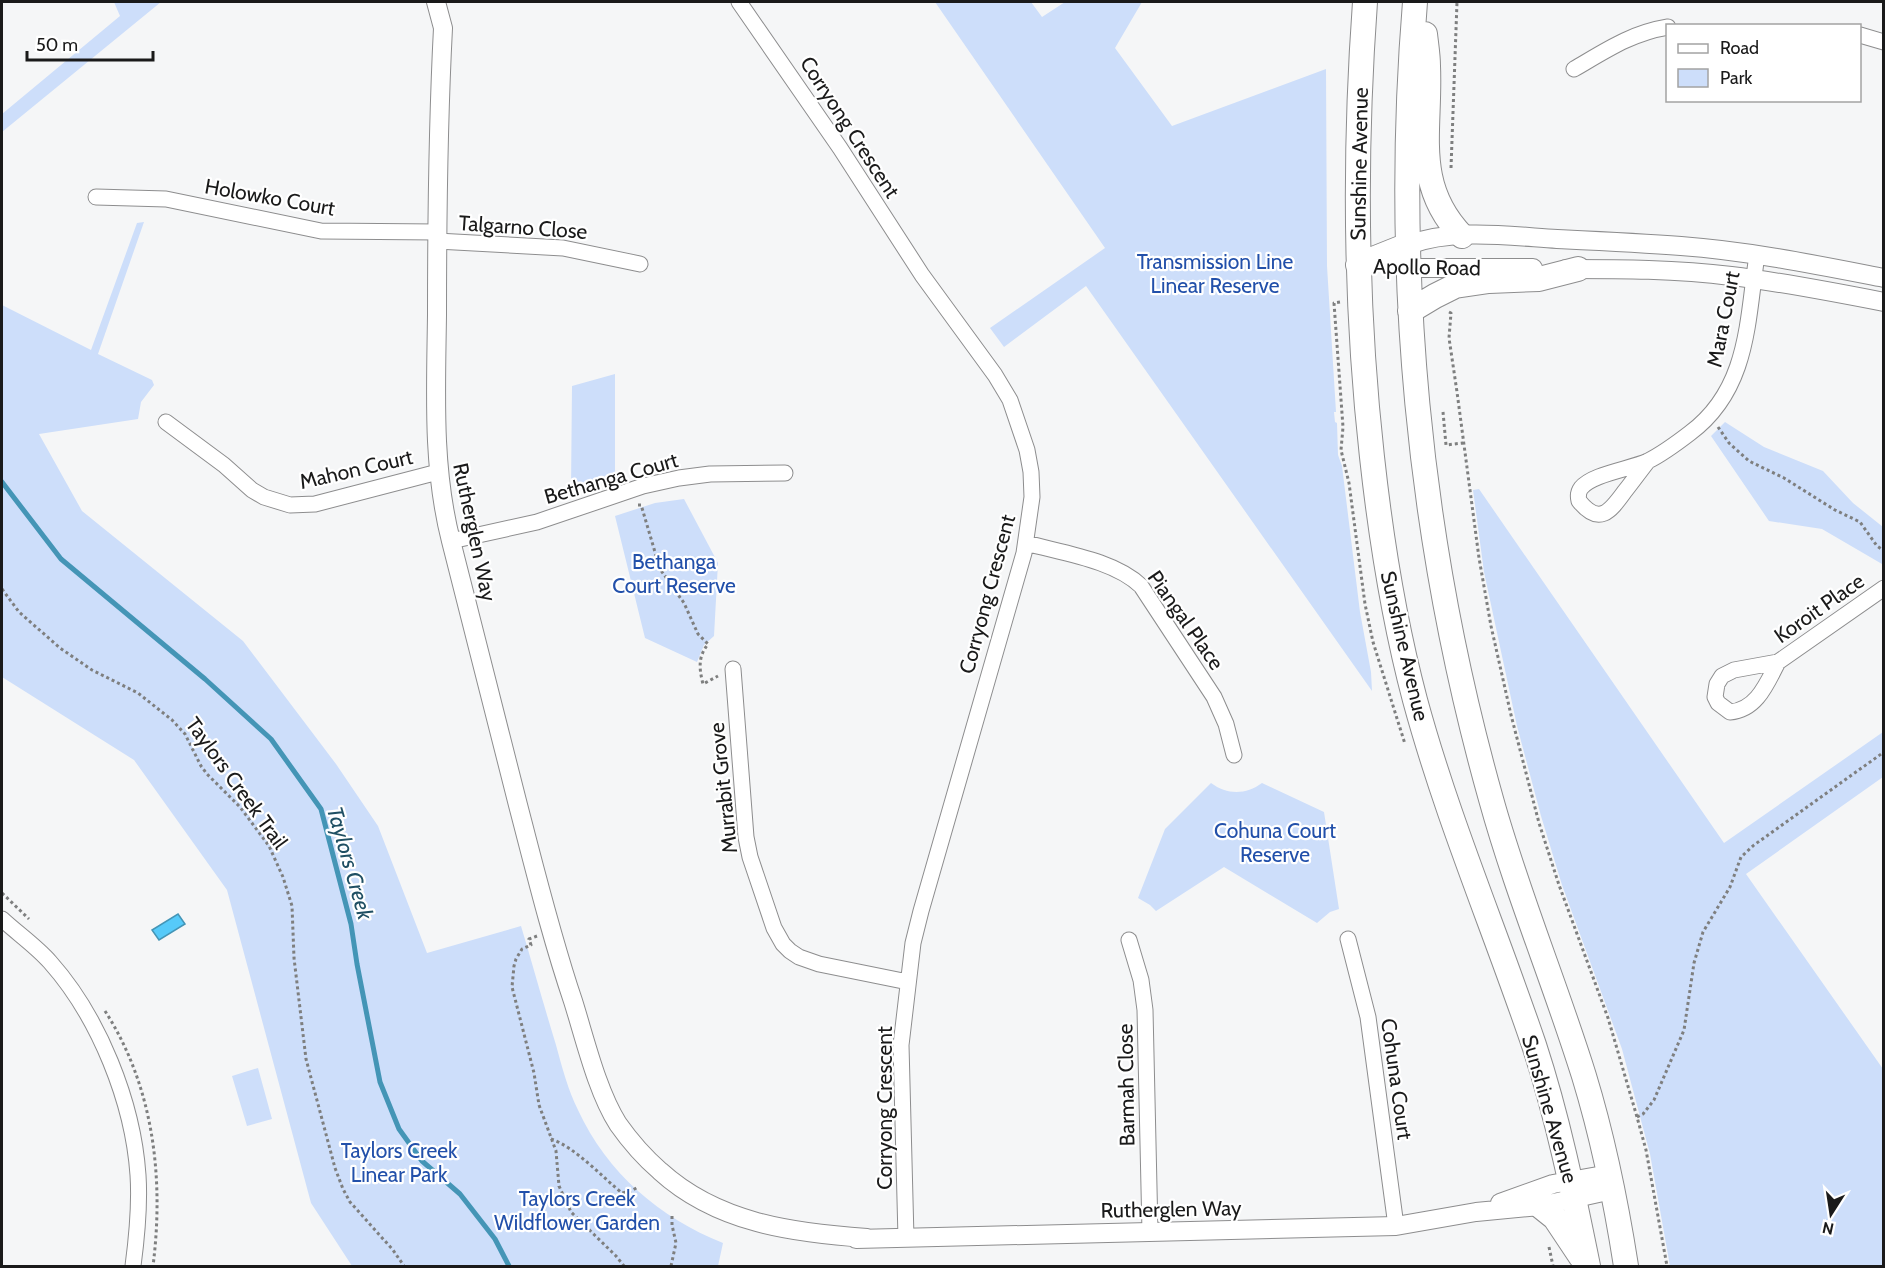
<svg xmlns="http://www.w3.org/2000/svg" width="1885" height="1268" font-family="Cabin,sans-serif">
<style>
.green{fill:#cddefa}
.water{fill:#56caf9;stroke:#4495b6;stroke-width:1.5}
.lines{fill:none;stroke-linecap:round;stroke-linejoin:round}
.stream{stroke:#4495b6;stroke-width:5}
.minor-casing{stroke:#8d8d8e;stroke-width:17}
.tertiary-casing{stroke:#8d8d8e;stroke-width:20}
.primary-casing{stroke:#8d8d8e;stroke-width:26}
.path{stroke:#7e7f7f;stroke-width:3;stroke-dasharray:3 3;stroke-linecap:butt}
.minor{stroke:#fff;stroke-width:15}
.tertiary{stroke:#fff;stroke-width:18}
.primary{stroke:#fff;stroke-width:24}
.labels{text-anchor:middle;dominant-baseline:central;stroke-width:4.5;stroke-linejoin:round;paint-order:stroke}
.street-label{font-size:21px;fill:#1a1a1a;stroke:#fff}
.park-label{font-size:21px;fill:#2250aa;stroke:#fff}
.water-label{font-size:22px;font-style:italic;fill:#1f4f63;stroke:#fff}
</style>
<rect width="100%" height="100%" fill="#f5f6f7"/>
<!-- green -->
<path class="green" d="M114,2H161L2,132V114L120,16Z
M935,2H1031L1042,17L1065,2H1142L1115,48L1172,126L1326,69L1327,266L1336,412H1334L1335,422L1337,423L1338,455L1342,466L1360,612L1371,672L1372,691L1086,286L1004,347L990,328L1105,248Z
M144,222L98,354L152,380L154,385L141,402L138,419L39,434L82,511L243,641L336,764L378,826L427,953L521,926C533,966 544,1006 556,1045C562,1067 568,1090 578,1110C607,1173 660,1218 723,1243L718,1266H352L311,1203L227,890L134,760L2,677V305L91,350L137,223Z
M615,374V473L571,489L572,386Z
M1725,422L1764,447L1823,471L1853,503L1883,527V561L1882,564L1822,529L1769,521L1711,436Z
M1479,489L1724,843L1883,732V777L1746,874L1883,1069V1266H1670L1650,1154L1622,1049L1562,885L1541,816L1517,726L1484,572L1473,490Z
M684,499L718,563L714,636L704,645L697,662L645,638L615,516L655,503Z
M1211,783C1227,795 1246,795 1262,783L1324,812L1339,909L1330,912L1317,923L1224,867L1156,911L1150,905L1138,898L1165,829Z
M258,1068L272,1119L247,1126L232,1076Z"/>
<!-- water -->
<path class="water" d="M178,914L185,924L159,940L152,930Z"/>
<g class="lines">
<!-- stream -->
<path class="stream" d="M2,482L61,559L205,679L271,739L321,809L351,924L357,964L380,1082L399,1129L422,1161L460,1194L495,1239L509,1266"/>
<defs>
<path id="minor" d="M739,2L840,148L922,275L995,375L1010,400L1027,450L1031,472L1032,497L1024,553L921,911L913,943L901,1045L906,1238
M1860,35L1884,42
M1574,69C1605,51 1631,33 1668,27
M96,197L166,199L321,231L437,232
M437,241L563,248L640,264
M166,422L224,465L252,490L264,497L290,505L315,504L438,472
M1648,461C1640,471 1633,481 1625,491C1611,510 1600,527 1579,501C1578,497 1578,492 1581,488C1592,474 1631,469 1648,461C1662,454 1677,443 1690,433C1749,389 1747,321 1757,255
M451,541L537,522L643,486L679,478L710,474L785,473
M1026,543C1062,553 1114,560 1141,586L1214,697L1226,724L1234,755
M1778,662C1767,683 1757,710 1730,712L1718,703L1715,697L1717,684L1722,676L1734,670L1778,662L1884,588
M733,669L746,837L750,857L774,928L783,944L790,951L799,957L819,964L908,982
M2,919C17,933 36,946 50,962C99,1017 133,1102 138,1175C140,1205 137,1236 133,1266
M1348,939L1368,1017L1396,1226
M1129,940L1141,980L1145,1010L1150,1232"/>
<path id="tertiary" d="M436,2L443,28C438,124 437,219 437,315C436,391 432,467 451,541C473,629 496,717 518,805C535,870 551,936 573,1001C585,1039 597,1091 618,1124C630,1141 645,1158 660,1171C717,1223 793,1233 867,1238
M1408,245C1454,228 1509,236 1557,239C1598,241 1640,243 1681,246C1749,251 1817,265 1884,278
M1409,268H1533
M1566,269C1621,269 1676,269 1731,276C1782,282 1833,292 1884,302
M1500,1203L1553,1184L1609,1174
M856,1239L1396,1226L1476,1212L1540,1206L1612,1190"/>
<path id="primary" d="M1365,2C1354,154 1355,305 1372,457C1381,539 1394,621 1415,700C1447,818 1495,930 1534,1045C1558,1118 1573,1192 1588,1266
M1415,2C1393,270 1418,540 1491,799C1517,893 1555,983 1584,1076C1603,1138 1616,1202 1626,1266
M1425,34C1426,44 1428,55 1428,66C1431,130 1412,184 1462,236
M1358,265L1408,245
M1410,311L1435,296L1455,286L1489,281L1539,279L1578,269
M1540,1206L1555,1218L1581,1257"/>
</defs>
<!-- minor casing -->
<use href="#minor" class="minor-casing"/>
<!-- tertiary casing -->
<use href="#tertiary" class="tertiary-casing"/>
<!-- primary casing -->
<use href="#primary" class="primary-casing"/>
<!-- path -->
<path class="path" d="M1451,168L1457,2
M1340,302L1334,303L1343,427L1341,450L1349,483L1365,604L1373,642L1405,744
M1449,312L1451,313L1449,338L1457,392L1479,558L1491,626L1511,715L1539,823L1559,885L1608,1018L1637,1117L1646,1150L1667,1266
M1443,412L1446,445L1463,443
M1718,427L1729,443L1749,461L1784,478L1835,510L1860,522L1877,546L1884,551
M638,505H641L642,508L660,569L684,603L698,634L708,644C698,657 699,668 703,684L718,676
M2,589L19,612L60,648L92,670L138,693L172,720L185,734L201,766L207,774L240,807L269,846L283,877L292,906L294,958L306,1059L335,1168L343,1189L350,1202L393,1250L404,1266
M2,893L29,919
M537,936L529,939L531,945L522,949L516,959L514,966L512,987L534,1073L539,1105L556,1151L559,1186L571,1212L616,1256L624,1266
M105,1011C154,1087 164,1179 153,1266
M1637,1117L1643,1114L1654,1100L1684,1030L1694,963L1703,932L1730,887L1741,857L1754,845L1884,752
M551,1139C575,1147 602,1177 622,1193L631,1191L638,1187
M1549,1247L1553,1266
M671,1266L676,1243L672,1225V1214"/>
<!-- minor -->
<use href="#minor" class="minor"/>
<!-- tertiary -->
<use href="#tertiary" class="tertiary"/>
<!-- primary -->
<use href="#primary" class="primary"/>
</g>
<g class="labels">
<!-- street labels -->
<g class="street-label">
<text transform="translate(850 127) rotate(57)">Corryong Crescent</text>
<text transform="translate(1359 164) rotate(-89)">Sunshine Avenue</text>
<text transform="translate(270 197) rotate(10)">Holowko Court</text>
<text transform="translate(523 227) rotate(4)">Talgarno Close</text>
<text transform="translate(1427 267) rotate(1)">Apollo Road</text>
<text transform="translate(1723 319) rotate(-79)">Mara Court</text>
<text transform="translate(356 469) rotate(-13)">Mahon Court</text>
<text transform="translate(611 478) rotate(-16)">Bethanga Court</text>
<text transform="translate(475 532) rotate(78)">Rutherglen Way</text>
<text transform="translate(987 594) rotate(-75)">Corryong Crescent</text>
<text transform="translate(1819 608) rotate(-35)">Koroit Place</text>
<text transform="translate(1186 620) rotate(55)">Piangal Place</text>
<text transform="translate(1405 646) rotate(77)">Sunshine Avenue</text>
<text transform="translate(237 783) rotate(54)">Taylors Creek Trail</text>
<text transform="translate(723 788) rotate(-96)">Murrabit Grove</text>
<text transform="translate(1397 1079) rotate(82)">Cohuna Court</text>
<text transform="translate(1126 1085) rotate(-91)">Barmah Close</text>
<text transform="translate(884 1108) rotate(-90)">Corryong Crescent</text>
<text transform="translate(1550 1109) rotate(74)">Sunshine Avenue</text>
<text transform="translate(1171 1209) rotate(-1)">Rutherglen Way</text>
</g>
<!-- park labels -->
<g class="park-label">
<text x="1215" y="261">Transmission Line<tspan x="1215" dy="24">Linear Reserve</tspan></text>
<text x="674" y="561">Bethanga<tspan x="674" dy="24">Court Reserve</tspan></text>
<text x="1275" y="830">Cohuna Court<tspan x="1275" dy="24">Reserve</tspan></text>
<text x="399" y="1150">Taylors Creek<tspan x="399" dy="24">Linear Park</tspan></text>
<text x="577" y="1198">Taylors Creek<tspan x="577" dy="24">Wildflower Garden</tspan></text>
</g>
<!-- water labels -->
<g class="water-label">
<text transform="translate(350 863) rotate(74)">Taylors Creek</text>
</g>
</g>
<!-- border -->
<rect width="1885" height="1268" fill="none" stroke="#1a1a1a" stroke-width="6"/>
<!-- legend -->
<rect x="1666" y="24" width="195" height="78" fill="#ffffff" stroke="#a3a3a3" stroke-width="1.5"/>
<rect x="1678" y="44" width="30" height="9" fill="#ffffff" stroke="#a3a3a3" stroke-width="1.5"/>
<text x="1720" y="54" font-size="18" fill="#1a1a1a">Road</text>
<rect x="1678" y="69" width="30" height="18" fill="#cddefa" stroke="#a3a3a3" stroke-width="1.5"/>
<text x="1720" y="84" font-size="18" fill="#1a1a1a">Park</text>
<!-- north arrow -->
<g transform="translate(1831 1214) rotate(192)" stroke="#ffffff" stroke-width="4.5" paint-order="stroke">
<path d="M0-4.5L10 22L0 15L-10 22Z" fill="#1a1a1a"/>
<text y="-9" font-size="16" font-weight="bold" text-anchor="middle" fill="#1a1a1a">N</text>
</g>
<!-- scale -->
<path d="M27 51v9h126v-9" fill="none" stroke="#1a1a1a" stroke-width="3"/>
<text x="36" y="51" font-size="18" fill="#1a1a1a" stroke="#ffffff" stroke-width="4.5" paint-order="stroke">50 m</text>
</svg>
